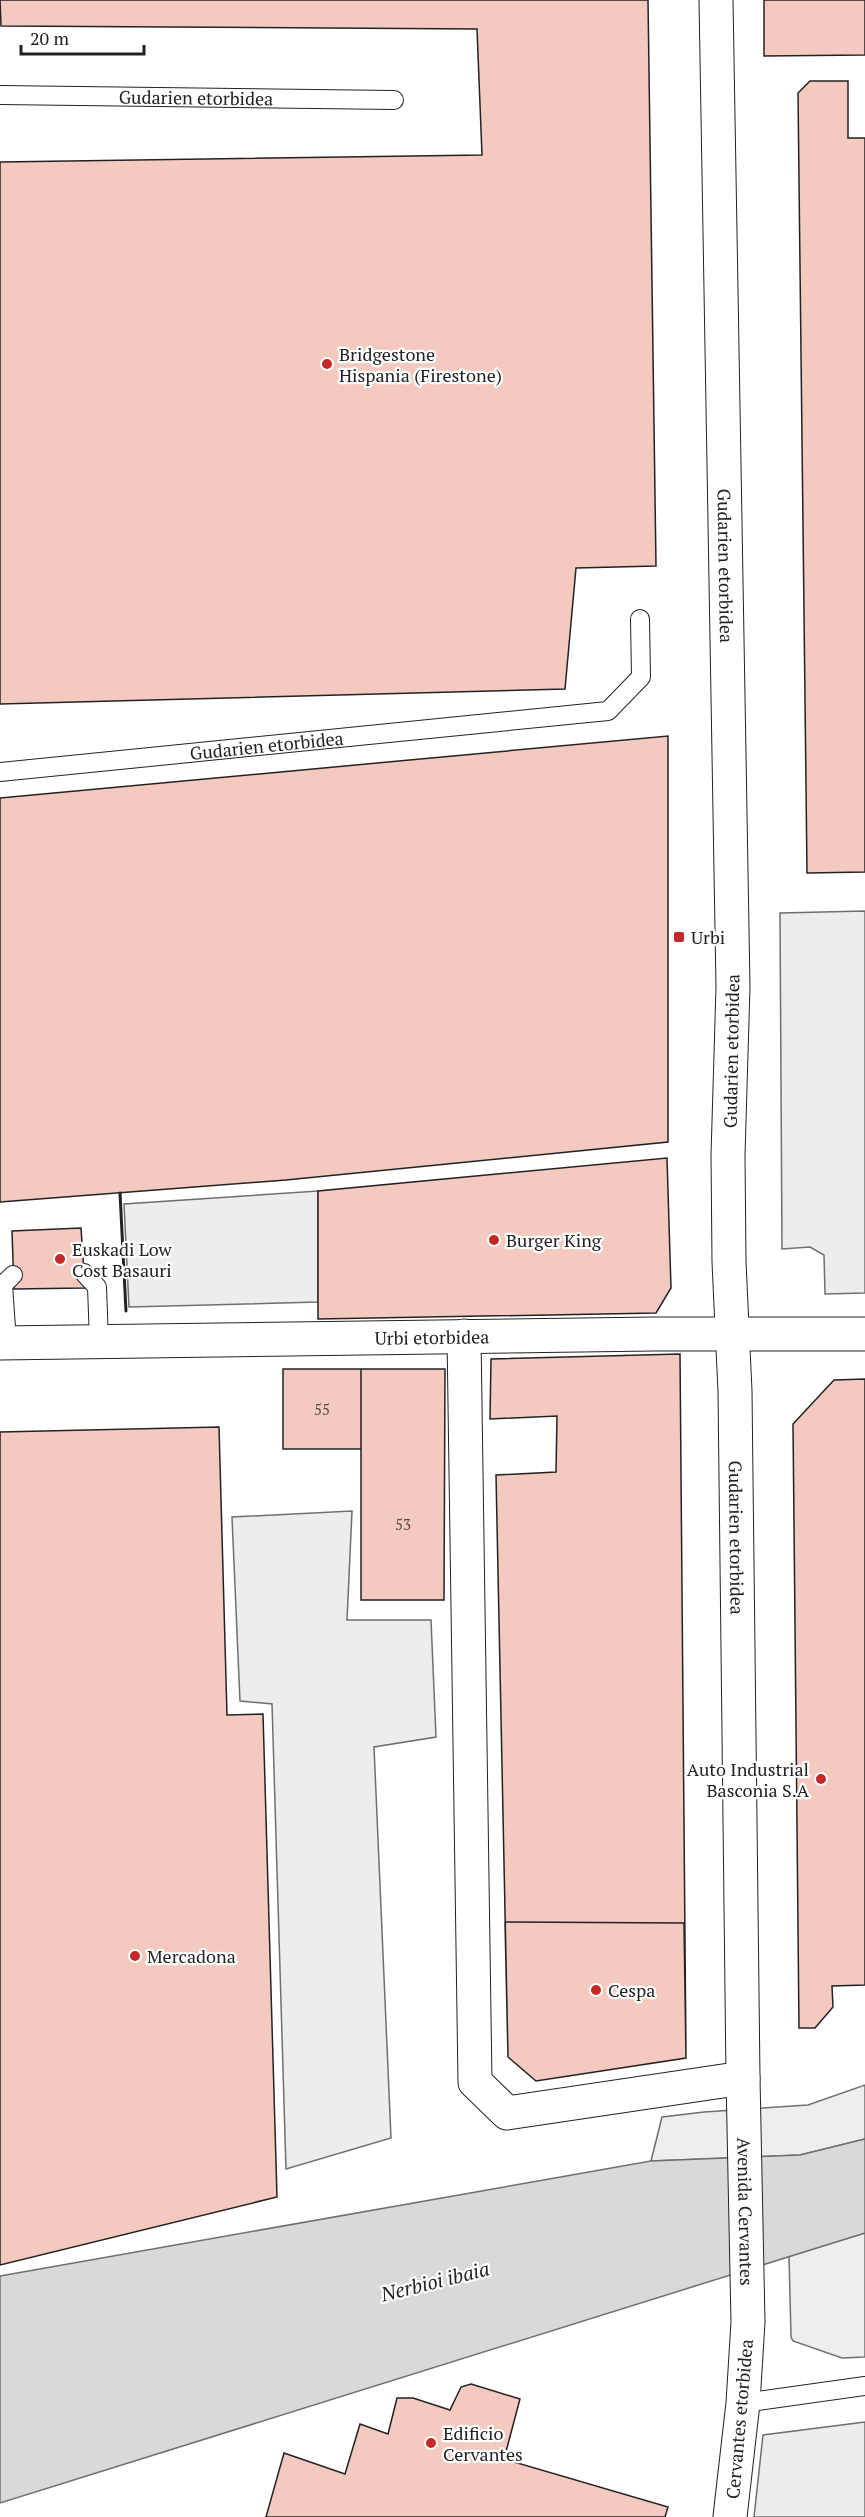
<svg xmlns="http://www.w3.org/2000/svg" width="865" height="2517" font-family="'PT Serif',serif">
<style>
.green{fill:#eee;stroke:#6f6f6f;stroke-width:1.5}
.parking{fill:#ededed;stroke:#6f6f6f;stroke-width:1.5}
.water{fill:#d9d9d9;stroke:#6f6f6f;stroke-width:1.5}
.building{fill:#f3c9c0;stroke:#222;stroke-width:1.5}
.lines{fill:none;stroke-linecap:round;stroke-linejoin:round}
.lane-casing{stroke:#222;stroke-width:20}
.street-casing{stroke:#222;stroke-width:35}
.secondary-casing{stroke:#222;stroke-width:35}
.lane{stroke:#fff;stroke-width:18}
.street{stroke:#fff;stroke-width:33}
.secondary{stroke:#fff;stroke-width:33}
.wall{stroke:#222;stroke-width:3}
.poi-dot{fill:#c62828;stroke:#fff;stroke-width:2}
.labels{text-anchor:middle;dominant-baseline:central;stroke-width:4.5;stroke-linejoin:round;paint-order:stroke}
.number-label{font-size:15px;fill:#564c4a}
.street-label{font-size:18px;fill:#222;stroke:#fff}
.poi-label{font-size:18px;fill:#222;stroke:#fff;text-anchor:start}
.water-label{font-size:20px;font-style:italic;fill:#222;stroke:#fff}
</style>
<rect width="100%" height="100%" fill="#fff"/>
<!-- green -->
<path class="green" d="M865,2085V2139L800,2155L651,2161L662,2117L704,2112L808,2105Z
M865,2233V2357L842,2358L793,2341L791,2337L789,2256Z"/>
<!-- parking -->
<path class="parking" d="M865,911V1293L825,1294L824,1255L810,1247L782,1249L780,913Z
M318,1191V1302L129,1307L124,1204Z
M352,1511L347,1620H431L436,1737L374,1747L391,2138L286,2169L272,1704L240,1701L232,1517Z
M865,2422V2517H754L763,2435Z"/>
<!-- water -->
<path class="water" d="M865,2139V2233L0,2503V2276L651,2161L800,2155Z"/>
<!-- building -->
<path class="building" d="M0,0H648L656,566L576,568L565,689L0,704V162L482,155L477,29L1,26Z
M764,0H865V55L764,56Z
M810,81H848V138H865V872L807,873L798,93Z
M668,736V1142L286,1180L0,1202V798Z
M667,1158L671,1288L656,1313L318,1319V1191Z
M81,1228L85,1288L14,1289L12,1231Z
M680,1354L686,2058L536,2081L508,2057L496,1475L556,1472L557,1416L490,1419L491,1359Z
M283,1369H361V1449H283Z
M361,1369H445L444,1600H361Z
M865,1379V1985L832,1986L833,2007L815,2028H799L793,1424L834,1380Z
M219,1427L227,1715L263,1714L277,2197L0,2265V1432Z
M505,1922L684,1923L686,2058L536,2081L508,2057Z
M471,2384L520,2399L504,2459L668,2507L665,2517H266L284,2453L345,2474L360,2424L388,2434L397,2398H413L450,2410L461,2387Z"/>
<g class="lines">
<defs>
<g id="lane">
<path id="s1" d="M0,95L394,100"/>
<path id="s2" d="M0,772L608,711L641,677L640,619"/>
<path d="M84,1273L97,1287L99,1341"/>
<path d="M7,1342L3,1285L13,1275"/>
<path d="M743,2403L865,2386"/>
</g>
<g id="street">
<path d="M464,1336L475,2082L507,2113L743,2078"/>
<path id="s3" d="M0,1343L654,1334H865"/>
</g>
<g id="secondary">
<path id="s4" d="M716,0L733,987L728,1155L729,1262L735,1391L743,2078L748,2322L743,2403L730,2517"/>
</g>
</defs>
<!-- lane casing -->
<use href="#lane" class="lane-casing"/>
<!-- street casing -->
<use href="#street" class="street-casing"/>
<!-- secondary casing -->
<use href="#secondary" class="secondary-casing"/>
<!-- lane -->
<use href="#lane" class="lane"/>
<!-- street -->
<use href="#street" class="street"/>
<!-- secondary -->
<use href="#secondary" class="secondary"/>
<!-- wall -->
<path class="wall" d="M120,1193L126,1311"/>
</g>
<!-- markers -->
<g class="poi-dot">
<circle cx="327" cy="364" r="6"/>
<rect x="673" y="931" width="12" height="12" rx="3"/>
<circle cx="494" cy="1240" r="6"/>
<circle cx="60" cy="1259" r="6"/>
<circle cx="821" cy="1779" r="6"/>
<circle cx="135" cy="1956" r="6"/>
<circle cx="596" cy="1990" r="6"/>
<circle cx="431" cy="2443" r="6"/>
</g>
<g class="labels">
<!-- number labels -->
<g class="number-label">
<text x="322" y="1409">55</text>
<text x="403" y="1524">53</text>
</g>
<!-- street labels -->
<g class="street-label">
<text stroke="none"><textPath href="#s1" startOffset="196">Gudarien etorbidea</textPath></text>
<text stroke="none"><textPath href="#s4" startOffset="566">Gudarien etorbidea</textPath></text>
<text stroke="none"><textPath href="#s2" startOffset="268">Gudarien etorbidea</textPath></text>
<text transform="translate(731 1051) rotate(-89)">Gudarien etorbidea</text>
<text stroke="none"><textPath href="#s3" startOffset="432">Urbi etorbidea</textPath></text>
<text stroke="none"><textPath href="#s4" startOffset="1538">Gudarien etorbidea</textPath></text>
<text stroke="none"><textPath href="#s4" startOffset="2212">Avenida Cervantes</textPath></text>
<text transform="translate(739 2419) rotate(-85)">Cervantes etorbidea</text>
</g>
<!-- poi labels -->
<g class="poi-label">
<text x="339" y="354">Bridgestone<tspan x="339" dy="21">Hispania (Firestone)</tspan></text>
<text x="691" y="937">Urbi</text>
<text x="506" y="1240">Burger King</text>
<text x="72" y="1249">Euskadi Low<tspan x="72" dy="21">Cost Basauri</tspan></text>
<text x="809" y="1769" text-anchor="end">Auto Industrial<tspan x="809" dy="21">Basconia S.A</tspan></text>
<text x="147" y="1956">Mercadona</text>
<text x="608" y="1990">Cespa</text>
<text x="443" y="2433">Edificio<tspan x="443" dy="21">Cervantes</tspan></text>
</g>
<!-- water labels -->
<g class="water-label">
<text transform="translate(435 2281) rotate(-14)">Nerbioi ibaia</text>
</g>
</g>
<!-- scale -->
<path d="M21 45v9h123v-9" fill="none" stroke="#222222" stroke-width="3"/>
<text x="30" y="45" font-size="18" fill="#222222" stroke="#ffffff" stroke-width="4.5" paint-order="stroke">20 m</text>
</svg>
